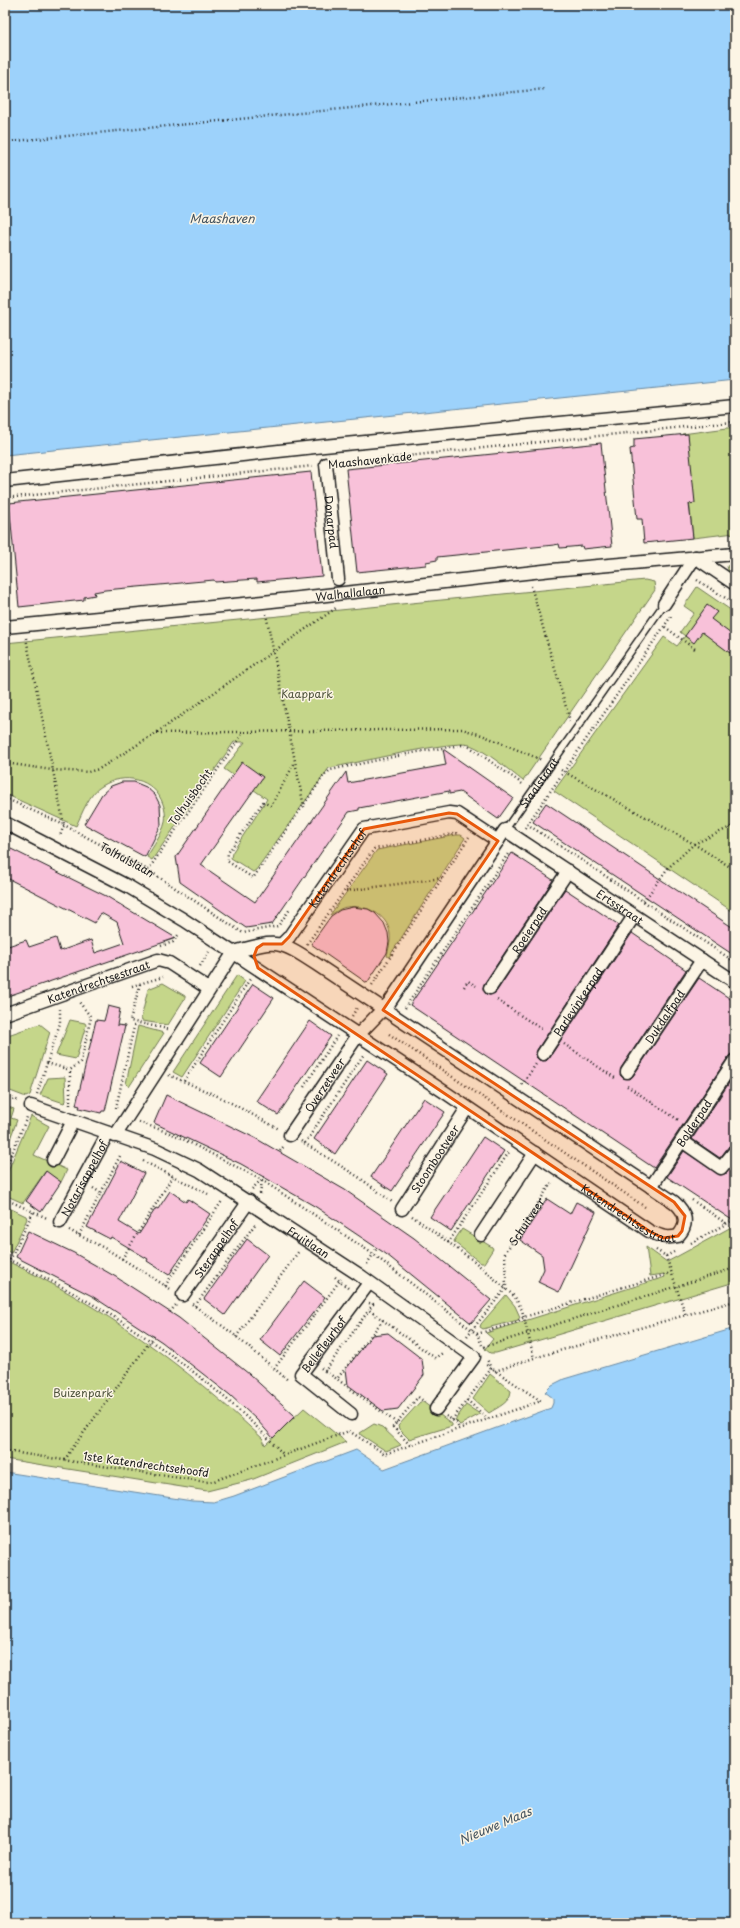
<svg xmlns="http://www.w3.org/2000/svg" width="740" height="1928" font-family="'Playpen Sans',sans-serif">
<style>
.green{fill:#c5d68a;stroke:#707953}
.water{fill:#9dd2fb;stroke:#6989a2}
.building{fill:#f8c1d9;stroke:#1c1c1c}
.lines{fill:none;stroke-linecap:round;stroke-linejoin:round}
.lane-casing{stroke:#1c1c1c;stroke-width:9}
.street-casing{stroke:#1c1c1c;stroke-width:15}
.path{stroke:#1c1c1c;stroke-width:2.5;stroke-dasharray:1 3;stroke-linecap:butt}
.lane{stroke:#fcf5e5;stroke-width:6}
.street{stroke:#fcf5e5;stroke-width:12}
.marked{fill:#e8590c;fill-opacity:0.2;stroke:#e8590c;stroke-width:3;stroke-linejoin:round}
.labels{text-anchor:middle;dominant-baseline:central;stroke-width:3;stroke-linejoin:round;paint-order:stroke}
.street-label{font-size:11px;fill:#1c1c1c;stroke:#fcf5e5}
.park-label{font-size:11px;fill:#4f543d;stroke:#fcf5e5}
.water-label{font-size:12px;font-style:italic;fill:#43535f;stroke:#fcf5e5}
</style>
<rect width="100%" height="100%" fill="#fcf5e5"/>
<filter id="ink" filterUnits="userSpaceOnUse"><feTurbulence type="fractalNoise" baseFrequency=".025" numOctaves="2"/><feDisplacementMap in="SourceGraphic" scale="8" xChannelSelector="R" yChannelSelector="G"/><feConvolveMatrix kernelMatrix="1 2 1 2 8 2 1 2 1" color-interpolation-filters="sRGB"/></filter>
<g filter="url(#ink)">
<!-- green -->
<path class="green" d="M735,427V533L693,538L682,434Z
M735,563V577L729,573L727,566Z
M645,580L654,582L655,590L523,781C509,770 486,751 470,745C454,739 353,764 329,768L256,870L253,872L231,858L232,853L267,799L224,769L245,742H234L152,860L147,857C153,846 162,835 165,822C166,816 165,809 163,804C154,778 124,772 102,786C89,793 82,814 76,826L5,794V643Z
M697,587L735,613V913L554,791L664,637L677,646L685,636L680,632L694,613L684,606Z
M456,835H461L465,838L389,957L387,956C388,950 391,942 390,934C388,914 365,904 347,907C342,907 336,912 330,915L377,850Z
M237,975L245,981L182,1077L173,1072Z
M163,983L185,996V998L168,1025L142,1021L141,1019L148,989Z
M70,1020L85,1023L86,1025L76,1059L56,1055Z
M40,1024L50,1032L30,1095L26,1097L5,1089V1036Z
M138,1026L164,1033L129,1087L126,1084Z
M65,1077L66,1101L64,1103L40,1095L48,1078Z
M5,1106L14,1109L11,1118L17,1120L10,1139L5,1138Z
M31,1116L49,1126L34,1155L67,1170L61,1182L45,1172L23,1203L5,1195V1178Z
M5,1206L26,1216L27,1219L11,1253L5,1250Z
M735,1225V1282L496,1353H490L485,1349L493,1339L486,1333L665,1277L664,1274L650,1276L646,1247L667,1262Z
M462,1229L492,1247L493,1249L484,1263H481L455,1243L454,1241Z
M5,1260C106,1308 182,1363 263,1439L265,1445L304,1408L346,1442L251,1480L207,1491L5,1459Z
M506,1295L515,1306L520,1317L518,1320L483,1329L480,1327L481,1324Z
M490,1374L511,1391C510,1403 498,1407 489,1413L473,1399Z
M420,1402H423L452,1424V1426L409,1439L399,1429L398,1426Z
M466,1405L480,1414L460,1425L455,1420Z
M374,1424L382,1427L401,1445L386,1451L361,1435L360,1433Z"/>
<!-- water -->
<path class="water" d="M5,5H735V380L5,455Z
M735,1328V1923H5V1472L192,1501L214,1502L234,1496L356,1450L384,1469L551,1408L553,1403V1398L545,1392L552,1385L564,1379Z"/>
<!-- building -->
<path class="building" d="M688,434L695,503L689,504L693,538L644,543L642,519H637L630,449L634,448V439Z
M601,443L612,546L583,549L582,546L560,548L559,544L554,545L437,557V560L426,562V565L357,572L346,469Z
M311,472L322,576L257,582V579L215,582L214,580L105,590L94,592L95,595L84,597V600L19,607L9,503Z
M707,605L717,612L711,619L735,637V646L730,653L702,632L694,643L685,636Z
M443,749L513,798L498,819L460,792L449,794V791L359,808V810L349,812L272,924L246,928L180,882L176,857L242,762L263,777L201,865L255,902L346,772L348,783L446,765Z
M122,782H134L146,787L155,795L160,805L161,825L145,857L84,824L102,794L111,786Z
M546,803L735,929V956L533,822Z
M5,846L106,896L176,938L5,997V947L26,940L29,947L56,938L60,951L91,940L95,953L124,943L117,922L101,913L95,923L5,877Z
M512,853L553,880L484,984L483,988L486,994L490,995L496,992L565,889L619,925L537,1050L536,1057L539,1060L546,1061L549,1058L632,933L686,970L621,1068L620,1075L623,1078L630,1079L633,1076L699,978L735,1002V1053L729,1056L654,1168L410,1005Z
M353,907L368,909L375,913L384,923L388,933L389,942L387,953L367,983L311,944L331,916L340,910Z
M253,984L274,998L221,1077L200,1063Z
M108,1006L120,1009L117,1025L125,1026L105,1111H102L101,1113L79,1108L80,1106L76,1105L96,1020L104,1021Z
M310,1021L331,1036L278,1115L256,1101Z
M367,1060L388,1074L335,1154L314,1139Z
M735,1074V1144L729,1146L720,1158L692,1139Z
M166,1095L255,1138L345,1190L414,1238L491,1300L471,1323L386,1254L316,1207L241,1164L154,1123Z
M424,1098L445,1112L392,1191L371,1177Z
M483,1137L504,1151L451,1231L430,1217Z
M684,1151L720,1175L727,1173L735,1163V1222L667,1177Z
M121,1161L144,1173L119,1222L139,1234L156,1208L158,1209L170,1191L186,1202L188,1199L210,1214L169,1275L147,1261L148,1259L111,1237L110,1239L87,1227Z
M46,1171L61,1182L41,1212L26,1201Z
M547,1199L570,1214L576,1202L596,1212L559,1292L538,1282L544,1269L542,1255L520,1240Z
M28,1231L74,1253L116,1277L179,1318L249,1374L294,1415L293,1418L273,1438L257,1420L230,1395L162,1342L92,1296L16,1257Z
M247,1239L268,1255L225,1315L204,1299Z
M304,1281L325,1297L280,1356L260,1340Z
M388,1333L422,1359L424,1375L398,1409L383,1411L348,1385L346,1369L372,1335Z"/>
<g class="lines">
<defs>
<g id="lane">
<path id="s3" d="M505,830L664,604"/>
</g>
<g id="street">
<path id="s4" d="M326,464L338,579"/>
<path d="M5,481L324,446L735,406"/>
<path d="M695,557L735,584"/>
<path d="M664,604L695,557"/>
<path id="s5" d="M5,627L263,602L552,570L735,554"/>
<path id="s6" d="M5,823L129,887L184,920L446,1093L649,1231C660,1236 665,1239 678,1236C689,1224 686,1212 674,1202L316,964C278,939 277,940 234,952L115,1136"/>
<path id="s7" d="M282,944L289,937L364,829L449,813L457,814L498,841"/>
<path id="s8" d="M490,988L568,871"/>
<path id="s9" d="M5,1014L158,960L169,963L209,989"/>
<path id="s10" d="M543,1054L634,916"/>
<path id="s11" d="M627,1072L702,960"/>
<path id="s12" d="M31,1106L155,1149L199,1170L358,1274L474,1357L436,1409"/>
<path id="s13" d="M290,1135L358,1035L389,1003L505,830L735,982"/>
<path d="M682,1141L721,1168L735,1151"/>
<path d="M53,1160L73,1121"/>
<path id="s14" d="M651,1187L735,1060"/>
<path id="s15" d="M402,1209L467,1108"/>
<path id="s16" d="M60,1222L108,1133"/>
<path d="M481,1235L535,1153"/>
<path id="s17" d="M183,1295L249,1201"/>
<path id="s18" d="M351,1414L301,1374L369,1283"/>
</g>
</defs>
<!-- lane casing -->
<use href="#lane" class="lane-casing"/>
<!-- street casing -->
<use href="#street" class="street-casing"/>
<!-- path -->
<g class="path">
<path d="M5,142L545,89"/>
<path d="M340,463L732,422"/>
<path d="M5,498L313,466"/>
<path d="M697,580L735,604"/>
<path d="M531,586L570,721"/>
<path d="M266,614L304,807"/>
<path d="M665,627L695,649"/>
<path d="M26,638L64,825L60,836"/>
<path d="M157,733L462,729L482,735L542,760"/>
<path d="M5,763L52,770L88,772L99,769L156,733L336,608"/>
<path d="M294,764L271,806L263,802L228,853L227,861L253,878L323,777L330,770L417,752L462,745L470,747L524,785"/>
<path d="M561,770L694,844L735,870"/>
<path id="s1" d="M5,798L64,825L148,870L243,933L278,926L290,909"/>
<path d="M527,824L735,962"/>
<path d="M525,828L672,615"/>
<path d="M148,870L243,733"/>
<path d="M346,891L442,878"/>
<path d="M644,901L668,868L694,844L735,825"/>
<path d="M307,944L374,849L459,833"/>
<path d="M161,946L173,942L179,934"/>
<path d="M200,966L209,952"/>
<path d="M140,984L130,1021L168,1029"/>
<path d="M372,985L469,837"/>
<path d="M132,986L163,977"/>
<path d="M464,987L468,981L476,986"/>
<path d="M729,995L735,1000"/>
<path d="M497,1000L543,1030"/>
<path d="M405,1008L508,854"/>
<path d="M352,1016L358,1006"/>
<path d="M389,1034L645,1207"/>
<path d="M564,1044L615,1078"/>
<path d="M47,1063L70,1070"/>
<path d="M169,1075L222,1098L279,1129"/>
<path d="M184,1081L250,979"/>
<path d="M522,1085L536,1064"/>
<path d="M627,1086L680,1121"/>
<path d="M304,1087L337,1036"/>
<path d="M37,1094L60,1023V1009"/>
<path d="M5,1096L19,1101"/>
<path d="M70,1105V1070L81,1062L91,1017L79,1002"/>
<path d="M116,1108L135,1022"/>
<path d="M139,1122L175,1135L262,1180L373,1254L477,1334L482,1345"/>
<path d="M301,1141L360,1178L392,1202"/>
<path d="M305,1143L364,1054"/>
<path d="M280,1151L284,1146"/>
<path d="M143,1161L208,1194"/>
<path d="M5,1170L27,1117"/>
<path d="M93,1188L101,1193"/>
<path d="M252,1189L264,1177"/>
<path d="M260,1194L262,1181"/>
<path d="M5,1199L47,1218"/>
<path d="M692,1200L727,1224"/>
<path d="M412,1216L474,1261L515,1297L522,1310L534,1358"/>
<path d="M69,1230L108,1250L172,1290"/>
<path d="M79,1235L121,1154"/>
<path d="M448,1243L509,1152"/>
<path d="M691,1243L735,1219"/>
<path d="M656,1250L666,1256"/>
<path d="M666,1256L674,1252"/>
<path d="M666,1256L686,1316"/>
<path d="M5,1258C108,1307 206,1370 284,1455"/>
<path d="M122,1259L173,1176"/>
<path d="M10,1260L33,1212"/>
<path d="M367,1264L377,1248"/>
<path d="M335,1277L348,1288"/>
<path d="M165,1286L222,1201"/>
<path d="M369,1303L373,1304L369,1310L435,1358L444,1352"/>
<path d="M192,1304L232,1333L289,1381"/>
<path d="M195,1306L256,1223"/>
<path d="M170,1312L176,1305"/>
<path d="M383,1320L337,1379L397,1423"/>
<path d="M477,1334L517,1322L524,1317L671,1273"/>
<path id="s2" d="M467,1336L506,1288L505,1253L552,1182"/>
<path d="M236,1337L299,1251"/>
<path d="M484,1347L735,1268"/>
<path d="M321,1368L325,1371L369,1310"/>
<path d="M274,1369L341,1279"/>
<path d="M325,1371L337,1379"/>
<path d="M495,1371L534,1358L735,1301"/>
<path d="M467,1400L488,1419"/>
<path d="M446,1416L457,1423L459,1429"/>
<path d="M452,1420L491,1369L487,1359"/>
<path d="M349,1431L385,1454L541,1401L485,1364"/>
<path d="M410,1445L393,1427L418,1397L425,1402"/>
<path d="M5,1451L206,1482L214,1481L349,1431"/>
<path d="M65,1460L69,1453L154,1336"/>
</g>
<!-- lane -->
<use href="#lane" class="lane"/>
<!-- street -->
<use href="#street" class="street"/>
</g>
</g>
<!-- marked area -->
<path class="marked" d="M449,813L457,814L498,841L383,1010L674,1202L685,1216L682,1231L678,1236L663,1238L649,1231L258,968L254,956L257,948L263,944H282L289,937L364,829Z"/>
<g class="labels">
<!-- street labels -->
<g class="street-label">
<text transform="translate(370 460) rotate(-6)">Maashavenkade</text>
<text stroke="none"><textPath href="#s4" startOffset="58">Donarpad</textPath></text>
<text stroke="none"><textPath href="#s5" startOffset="347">Walhallalaan</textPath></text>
<text stroke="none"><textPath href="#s3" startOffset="58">Staalstraat</textPath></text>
<text transform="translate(190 797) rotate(-55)">Tolhuisbocht</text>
<text stroke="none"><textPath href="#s1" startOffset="137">Tolhuislaan</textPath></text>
<text stroke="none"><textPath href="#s7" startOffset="94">Katendrechtsehof</textPath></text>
<text stroke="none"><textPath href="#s13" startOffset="512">Ertsstraat</textPath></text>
<text stroke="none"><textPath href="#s8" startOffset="70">Roeierpad</textPath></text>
<text stroke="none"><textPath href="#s9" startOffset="99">Katendrechtsestraat</textPath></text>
<text stroke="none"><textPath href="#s10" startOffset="63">Parlevinkerpad</textPath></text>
<text stroke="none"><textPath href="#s11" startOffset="67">Dukdalfpad</textPath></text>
<text stroke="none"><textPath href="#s13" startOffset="61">Overzetveer</textPath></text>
<text stroke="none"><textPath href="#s14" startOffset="77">Bolderpad</textPath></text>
<text stroke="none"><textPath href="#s15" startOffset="60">Stoombootveer</textPath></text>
<text stroke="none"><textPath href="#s16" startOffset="50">Notarisappelhof</textPath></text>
<text stroke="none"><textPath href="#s6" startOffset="737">Katendrechtsestraat</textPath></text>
<text stroke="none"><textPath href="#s2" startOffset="135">Schuitveer</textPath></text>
<text stroke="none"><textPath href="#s12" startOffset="311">Fruitlaan</textPath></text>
<text stroke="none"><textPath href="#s17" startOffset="57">Sterappelhof</textPath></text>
<text stroke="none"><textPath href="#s18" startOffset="101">Bellefleurhof</textPath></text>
<text transform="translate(146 1464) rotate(8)">1ste Katendrechtsehoofd</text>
</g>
<!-- park labels -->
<g class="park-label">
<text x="307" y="693">Kaappark</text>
<text x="83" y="1392">Buizenpark</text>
</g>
<!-- water labels -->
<g class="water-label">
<text x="222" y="218">Maashaven</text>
<text transform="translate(495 1825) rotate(-23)">Nieuwe Maas</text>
</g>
</g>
<!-- margin -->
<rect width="740" height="1928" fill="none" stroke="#fcf5e5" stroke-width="20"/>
<rect x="10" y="10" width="720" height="1908" fill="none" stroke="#1c1c1c" stroke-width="1.5" filter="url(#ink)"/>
</svg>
